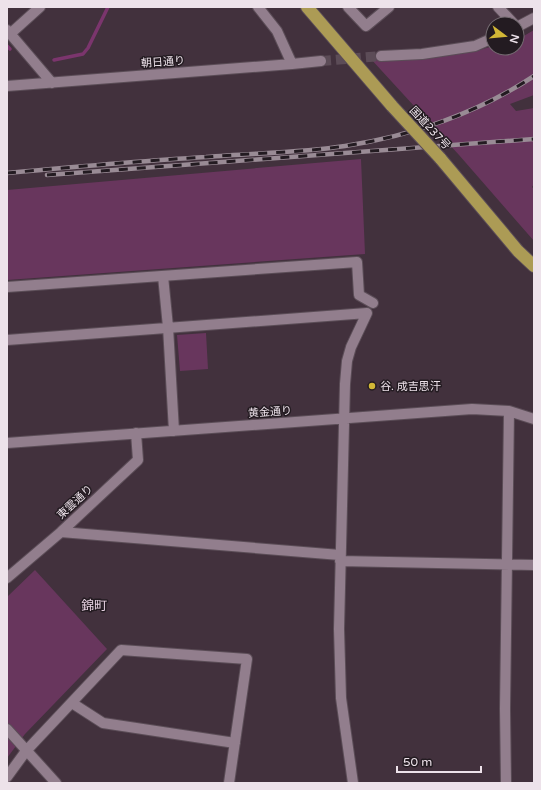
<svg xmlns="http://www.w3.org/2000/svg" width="541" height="790" font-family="'Varela Round','Noto Sans JP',sans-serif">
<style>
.green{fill:#68365d}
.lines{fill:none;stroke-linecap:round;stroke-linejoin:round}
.stream{stroke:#7b356d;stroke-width:3.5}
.minor-tunnel{stroke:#5c4c57;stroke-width:10;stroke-dasharray:10 5;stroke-linecap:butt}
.minor-casing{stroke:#5b4d57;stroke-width:12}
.highway-casing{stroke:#5b4d57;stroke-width:14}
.minor{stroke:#927e8d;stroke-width:10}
.highway{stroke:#ac9b55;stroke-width:12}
.rail-casing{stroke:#998b95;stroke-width:4.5}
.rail{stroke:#231b21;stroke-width:3;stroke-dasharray:9;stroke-linecap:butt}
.highway-bridge-casing{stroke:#5b4d57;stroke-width:14;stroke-linecap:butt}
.highway-bridge{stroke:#ac9b55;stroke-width:12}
.poi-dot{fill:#d2b736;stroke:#231b21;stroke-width:1.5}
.labels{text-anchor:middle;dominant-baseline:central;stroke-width:3;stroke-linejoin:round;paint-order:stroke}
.street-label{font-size:11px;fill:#ede2ea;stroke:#231b21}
.poi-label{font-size:11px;fill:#ede2ea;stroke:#231b21;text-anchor:start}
.quarter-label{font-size:13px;fill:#e7d1e1;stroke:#231b21}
</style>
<rect width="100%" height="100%" fill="#42313d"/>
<!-- green -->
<path class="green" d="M534,30V95L510,104L516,111L534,108V184L532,187L534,189V241L459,155L370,58L476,51L493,46V48H517V40Z
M361,159L365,254L7,280V190Z
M206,333L208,369L180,371L177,335Z
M35,570L107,649L25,734L7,758V597Z"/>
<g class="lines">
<!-- stream -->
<path class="stream" d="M7,46L10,49
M54,60L83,54L88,48L108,7"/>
<!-- minor-tunnel -->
<path class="minor-tunnel" d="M321,61L381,56"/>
<defs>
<path id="minor" d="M258,7L277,31L292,64
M348,7L366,26L389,7
M498,7L514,24
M517,27L534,18
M7,30L52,83
M10,34L40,7
M381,56L422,54L475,46L493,38
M7,86L292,64L321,61
M163,276L168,327L174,431
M7,287L357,262L359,295L373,303
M7,340L367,313L351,347L347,361L345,384L339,629L341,698L353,783
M7,443L472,409L509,411L534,419
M61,532L340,555
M340,561L534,565
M7,578L61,532L138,460L136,433
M72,703L103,723L235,743
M7,729L56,783
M7,777L26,751L121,650L247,659L229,783
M506,783L505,709L509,411"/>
<path id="highway" d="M307,7L392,106
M440,158L518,251L534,266"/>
</defs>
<!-- minor casing -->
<use href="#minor" class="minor-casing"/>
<!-- highway casing -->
<use href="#highway" class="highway-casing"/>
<!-- minor -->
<use href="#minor" class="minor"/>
<!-- highway -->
<use href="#highway" class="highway"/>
<defs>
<path id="rail" d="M7,173C73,167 140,161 206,157C252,153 299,153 345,146C411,136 478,113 534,76
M47,175L534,139"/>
</defs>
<!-- rail casing -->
<use href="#rail" class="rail-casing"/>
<!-- rail -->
<use href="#rail" class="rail"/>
<defs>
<path id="highway-bridge" d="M392,106L440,158"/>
</defs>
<!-- highway-bridge casing -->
<use href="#highway-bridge" class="highway-bridge-casing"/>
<!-- highway-bridge -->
<use href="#highway-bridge" class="highway-bridge"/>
</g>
<!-- markers -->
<circle class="poi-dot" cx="372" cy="386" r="4"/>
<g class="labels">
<!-- street labels -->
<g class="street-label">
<text transform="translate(163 62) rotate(-4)">朝日通り</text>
<text transform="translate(430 128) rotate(47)">国道237号</text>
<text transform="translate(270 412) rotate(-4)">黄金通り</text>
<text transform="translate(75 502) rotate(-43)">東雲通り</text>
</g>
<!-- poi labels -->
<g class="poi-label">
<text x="380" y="386">谷. 成吉思汗</text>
</g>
<!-- quarter labels -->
<g class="quarter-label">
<text x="94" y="606">錦町</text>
</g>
</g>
<!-- border -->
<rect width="541" height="790" fill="none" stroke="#ede2ea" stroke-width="16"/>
<!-- north arrow -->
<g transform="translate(505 36) rotate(106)"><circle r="19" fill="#231b21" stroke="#746b71"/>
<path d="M0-3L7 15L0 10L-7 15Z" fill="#d2b736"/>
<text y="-6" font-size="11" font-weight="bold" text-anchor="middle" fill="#ede2ea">N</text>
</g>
<!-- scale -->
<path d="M397 766v6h84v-6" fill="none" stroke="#ede2ea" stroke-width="2"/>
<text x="403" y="766" font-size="12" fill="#ede2ea" stroke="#231b21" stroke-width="3" paint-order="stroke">50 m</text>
</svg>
